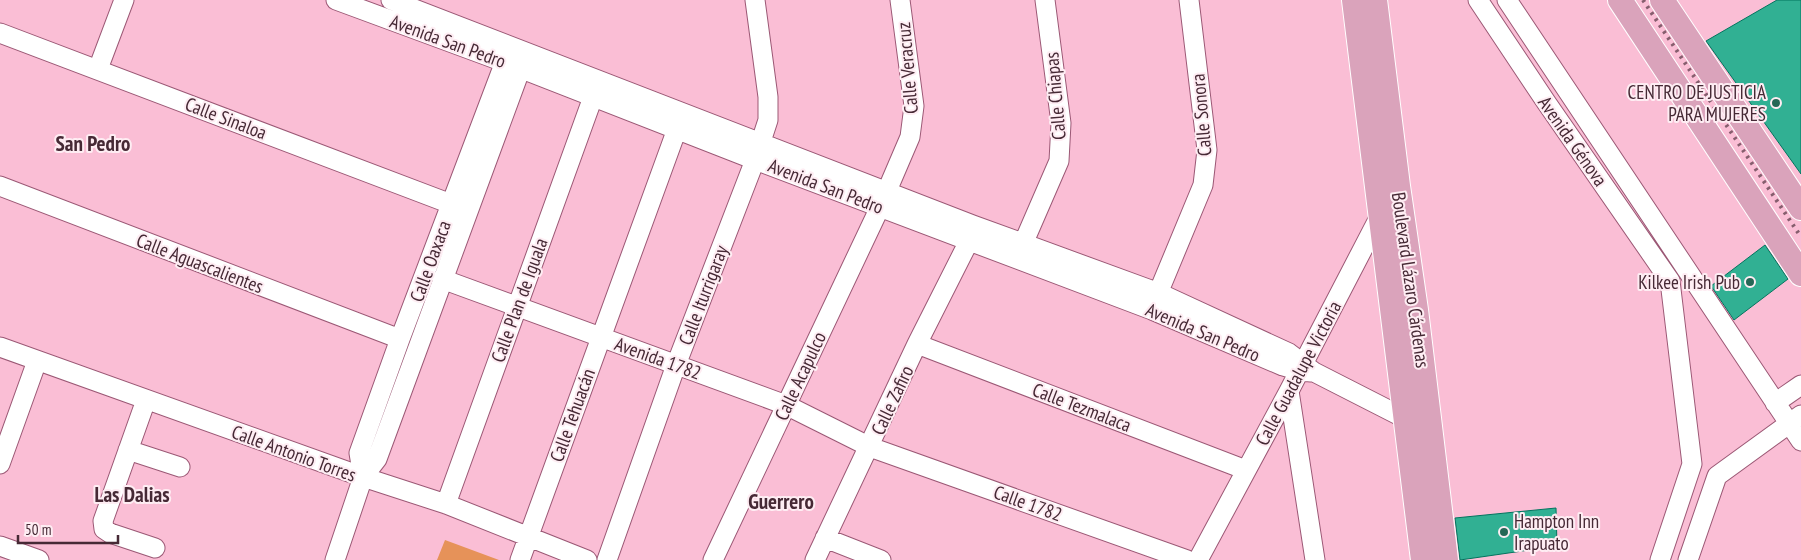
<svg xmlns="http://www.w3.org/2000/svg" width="1801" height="560" font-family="'PT Sans Narrow',sans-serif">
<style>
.green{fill:#e69259}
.building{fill:#31b093;stroke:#02745e}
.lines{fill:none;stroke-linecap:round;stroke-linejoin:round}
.minor-casing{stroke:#9b5875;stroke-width:21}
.major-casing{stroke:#fff;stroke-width:26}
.minor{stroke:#fff;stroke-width:19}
.major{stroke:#daa3bb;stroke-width:24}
.rail{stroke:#865e6e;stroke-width:4;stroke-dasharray:2.5 5;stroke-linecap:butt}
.poi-dot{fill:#256756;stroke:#feedf3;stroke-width:2}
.labels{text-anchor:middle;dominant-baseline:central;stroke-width:4;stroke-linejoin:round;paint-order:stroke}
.street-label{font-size:19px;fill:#462935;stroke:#feedf3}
.poi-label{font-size:19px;fill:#462935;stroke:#feedf3;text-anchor:end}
.quarter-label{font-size:21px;font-weight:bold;fill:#462935;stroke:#feedf3}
</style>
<rect width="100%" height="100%" fill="#fabed5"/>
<!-- green -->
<path class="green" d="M445,540L499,560H437Z"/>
<!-- building -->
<path class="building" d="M1777,0H1801V174L1706,41Z
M1765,245L1788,279L1734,320L1711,286Z
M1556,508L1557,546L1460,560L1455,518Z"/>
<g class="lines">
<defs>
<path id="minor" d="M336,0L504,62L755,160L1152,310L1283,366L1300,371L1311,372
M391,0L973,225L1159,293L1289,353L1314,372L1416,424
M1478,0L1546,102L1670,281L1692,464L1660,560
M1507,0L1801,441
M0,33L451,204
M98,69L124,0
M0,186L400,339
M1023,244L1059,161L1061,123L1045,0
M442,279L786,405L870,447L1187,560
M1154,303L1203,185L1207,150L1189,0
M917,344L1246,470
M0,347L363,477L446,504L587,560
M1289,391L1315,560
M146,400L103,521L104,529L110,533L155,548
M1775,403L1801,385
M128,450L180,467
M0,464L37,361
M363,477L359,453L400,339L509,51
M446,504L593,97
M825,538L881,560
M0,546L39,560
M335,560L363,477L377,459L525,57
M520,560L677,129
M607,560L676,365L755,160L768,120V97L755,0
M713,560L880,207L910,137L914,106L900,0
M815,560L917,344L969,241
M1198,560L1289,391L1382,212
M1688,560L1717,476L1801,415"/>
<path id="major" d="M1354,0L1423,560
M1375,0L1398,186L1416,310L1446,560
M1620,0L1801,274
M1662,0L1801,208"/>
</defs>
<!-- minor casing -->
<use href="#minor" class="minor-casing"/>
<!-- major casing -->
<use href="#major" class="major-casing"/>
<!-- minor -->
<use href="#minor" class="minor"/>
<!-- major -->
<use href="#major" class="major"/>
<!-- rail -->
<path class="rail" d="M1643,0L1801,237"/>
</g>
<!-- markers -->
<g class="poi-dot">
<circle cx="1776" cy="103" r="5"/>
<circle cx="1750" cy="282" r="5"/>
<circle cx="1504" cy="532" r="5"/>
</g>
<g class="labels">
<!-- street labels -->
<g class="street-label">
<text transform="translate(448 41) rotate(20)">Avenida San Pedro</text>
<text transform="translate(907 68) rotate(-95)">Calle Veracruz</text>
<text transform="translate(1055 96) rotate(-95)">Calle Chiapas</text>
<text transform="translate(1201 115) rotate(-95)">Calle Sonora</text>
<text transform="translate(226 118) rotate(21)">Calle Sinaloa</text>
<text transform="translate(1573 141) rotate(55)">Avenida Génova</text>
<text transform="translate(826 186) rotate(21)">Avenida San Pedro</text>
<text transform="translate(430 261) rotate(-70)">Calle Oaxaca</text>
<text transform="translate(200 263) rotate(21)">Calle Aguascalientes</text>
<text transform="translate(1411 280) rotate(82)">Boulevard Lázaro Cárdenas</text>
<text transform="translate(703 295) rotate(-69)">Calle Iturrigaray</text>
<text transform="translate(519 300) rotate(-70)">Calle Plan de Iguala</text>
<text transform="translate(1203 332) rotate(23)">Avenida San Pedro</text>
<text transform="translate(658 358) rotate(20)">Avenida 1782</text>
<text transform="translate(1298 373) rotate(-62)">Calle Guadalupe Victoria</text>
<text transform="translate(800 376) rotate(-65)">Calle Acapulco</text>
<text transform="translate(892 400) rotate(-65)">Calle Zafiro</text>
<text transform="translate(1082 407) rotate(21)">Calle Tezmalaca</text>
<text transform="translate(572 415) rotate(-70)">Calle Tehuacán</text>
<text transform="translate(294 453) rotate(20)">Calle Antonio Torres</text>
<text transform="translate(1028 503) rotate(20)">Calle 1782</text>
</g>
<!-- poi labels -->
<g class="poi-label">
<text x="1766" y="92">CENTRO DE JUSTICIA<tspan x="1766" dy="22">PARA MUJERES</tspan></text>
<text x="1740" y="282">Kilkee Irish Pub</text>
<text x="1514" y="521" text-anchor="start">Hampton Inn<tspan x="1514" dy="22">Irapuato</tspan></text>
</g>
<!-- quarter labels -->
<g class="quarter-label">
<text x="93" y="143">San Pedro</text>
<text x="132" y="494">Las Dalias</text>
<text x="781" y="501">Guerrero</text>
</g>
</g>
<!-- scale -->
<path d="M18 535v8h100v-8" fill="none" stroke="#462935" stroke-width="2.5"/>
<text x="25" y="535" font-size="15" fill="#462935" stroke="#feedf3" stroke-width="4" paint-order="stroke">50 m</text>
</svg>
